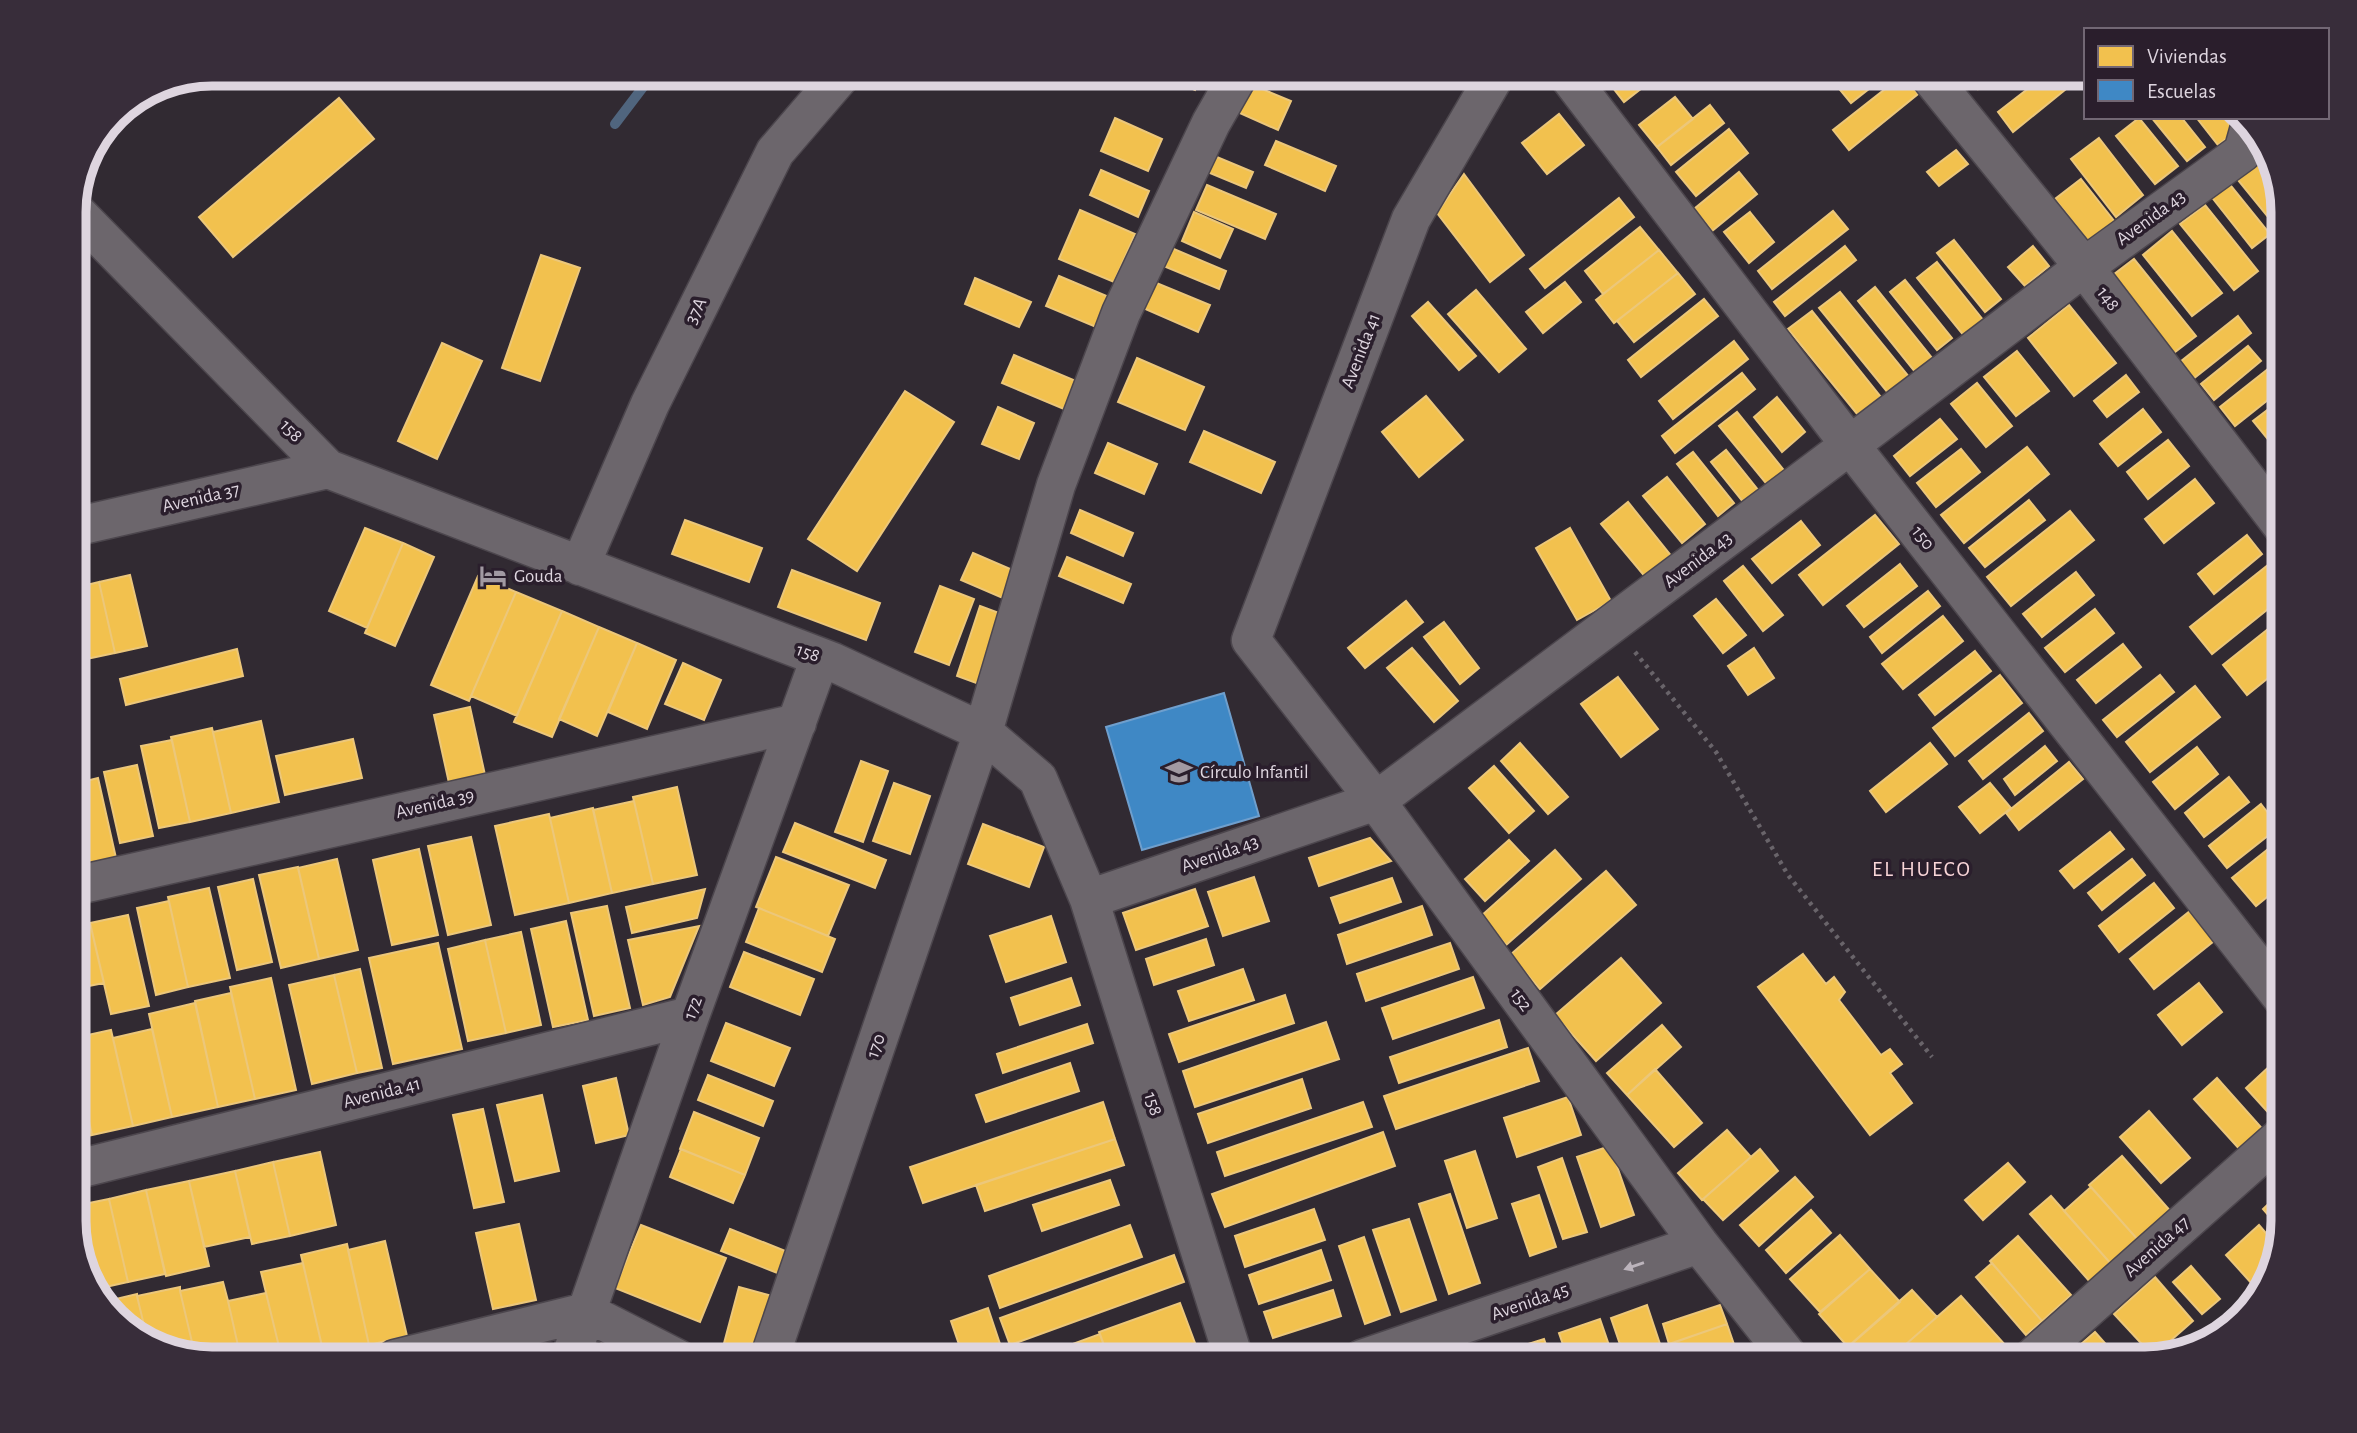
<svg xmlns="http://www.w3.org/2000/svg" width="2357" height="1433" font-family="'Alegreya Sans',sans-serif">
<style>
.homes{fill:#f2c14e;stroke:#ecc77a;stroke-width:2}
.schools{fill:#3f88c5;stroke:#6f9fcd;stroke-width:2}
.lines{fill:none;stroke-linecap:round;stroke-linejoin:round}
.stream{stroke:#50657e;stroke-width:10}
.minor-casing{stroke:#4c464d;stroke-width:41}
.path{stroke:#69646a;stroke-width:4.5;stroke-dasharray:3.5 5;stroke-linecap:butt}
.minor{stroke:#6c666c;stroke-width:38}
.oneway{fill:#bcb4bc}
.labels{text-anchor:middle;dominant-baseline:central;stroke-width:7;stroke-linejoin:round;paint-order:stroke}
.street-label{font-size:19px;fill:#ded5df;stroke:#2a1e2c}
.poi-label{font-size:19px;fill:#ded5df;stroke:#2a1e2c;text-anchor:start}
.neighbourhood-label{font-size:21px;letter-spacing:2px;fill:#fad6d9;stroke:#2a1e2c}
.rim{fill:none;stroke:#ded5df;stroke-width:9}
</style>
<rect width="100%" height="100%" fill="#312a32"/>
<!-- homes -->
<path class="homes" d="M1156,74H1202L1195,90Z
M1404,74H1428L1414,85Z
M1448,74H1466L1455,82Z
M1613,74H1660L1624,102L1606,79Z
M1827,74H1888L1851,103Z
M1965,74H1997L1978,89Z
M2047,74H2051L2065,90L2013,132L1998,112Z
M1903,75L1918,94L1849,150L1833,130Z
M1245,82L1291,101L1278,130L1233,110Z
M1675,97L1693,119L1657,147L1639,125Z
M339,98L374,139L233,257L199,217Z
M1710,105L1724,123L1671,165L1657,147Z
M1559,114L1584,145L1547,174L1522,143Z
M2151,117H2181L2205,147L2187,161Z
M2196,117H2223L2235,132L2218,145Z
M1115,118L1162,139L1148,171L1101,151Z
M2139,118L2178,166L2155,184L2116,136Z
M1729,129L1748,153L1696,196L1676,172Z
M2099,138L2143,195L2116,217L2071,159Z
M1276,141L1336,166L1325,191L1265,165Z
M1956,150L1968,164L1939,186L1927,172Z
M1212,155L1253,172L1246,188L1205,171Z
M2256,156L2277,182L2283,203V214L2273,223L2233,174Z
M1101,170L1149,191L1138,217L1090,195Z
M1739,172L1757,194L1712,231L1694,209Z
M1464,174L1524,255L1490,282L1437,213Z
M2081,179L2115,222L2089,242L2055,199Z
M2227,181L2270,234L2252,248L2210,195Z
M1207,185L1276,214L1265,239L1196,210Z
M1619,198L1634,217L1545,288L1530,269Z
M2205,205L2258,271L2234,290L2180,224Z
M1080,210L1135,234L1114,282L1059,259Z
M1833,211L1848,229L1772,289L1758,271Z
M1194,212L1233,229L1220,258L1182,241Z
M1750,212L1774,242L1749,263L1724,232Z
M1640,227L1659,250L1603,294L1585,271Z
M2172,231L2222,293L2192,316L2143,255Z
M1954,240L2001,299L1985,312L1937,253Z
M1845,246L1856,260L1785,316L1774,302Z
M2033,246L2049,266L2025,286L2008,267Z
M1169,247L1226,271L1219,289L1161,265Z
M1659,250L1678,273L1614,323L1596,300Z
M541,255L580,268L540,381L502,368Z
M2134,259L2196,336L2171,355L2109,278Z
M1937,262L1984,321L1965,337L1917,278Z
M1678,273L1695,294L1634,342L1617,321Z
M1059,276L1109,297L1096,327L1046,306Z
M975,278L1031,302L1019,327L965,304Z
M1905,280L1952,338L1937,350L1890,292Z
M1154,282L1210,305L1198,332L1143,308Z
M1565,282L1581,302L1543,333L1526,312Z
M1875,287L1933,359L1916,373L1858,301Z
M1476,290L1526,349L1499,372L1448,314Z
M1840,292L1910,378L1889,394L1819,308Z
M1704,299L1718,316L1641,377L1628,360Z
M1428,302L1476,356L1459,370L1412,316Z
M2069,305L2116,363L2074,396L2028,338Z
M1812,311L1881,397L1858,415L1788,329Z
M2238,316L2251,333L2193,379L2180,362Z
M1734,341L1748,359L1673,419L1659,401Z
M442,343L482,361L437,459L398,441Z
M2248,346L2261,361L2214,400L2201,384Z
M2017,351L2049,391L2016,416L1984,377Z
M1014,355L1083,384L1071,412L1002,383Z
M2283,357V388L2235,426L2220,407Z
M1137,358L1204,387L1185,430L1118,402Z
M1742,373L1755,389L1675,453L1662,436Z
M2126,375L2139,392L2107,417L2094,401Z
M1977,383L2012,426L1986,447L1951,404Z
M905,391L954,422L857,571L808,539Z
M1426,396L1463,440L1419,477L1382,432Z
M1777,397L1805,432L1782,452L1754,417Z
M2283,398V433L2271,443L2253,421Z
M998,407L1034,423L1019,459L982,444Z
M2143,409L2161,432L2118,466L2100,444Z
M1737,412L1787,474L1770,488L1719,426Z
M1940,419L1957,439L1910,476L1894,456Z
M1204,431L1275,462L1261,493L1190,462Z
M2168,440L2189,466L2148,499L2127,472Z
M2283,442V465L2272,451Z
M1108,443L1157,464L1144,494L1095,473Z
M2027,447L2049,474L1964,543L1941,515Z
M1961,449L1980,472L1936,507L1917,483Z
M1726,450L1759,491L1744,503L1711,462Z
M1693,452L1734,503L1718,516L1677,464Z
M1667,477L1705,524L1682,543L1643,496Z
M2195,479L2214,503L2164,543L2145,519Z
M2029,500L2045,520L1985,567L1969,548Z
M1628,502L1673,558L1647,579L1601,524Z
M1080,510L1133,533L1123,556L1071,533Z
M2070,511L2094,540L2011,606L1987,577Z
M1875,515L1899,544L1823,605L1799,575Z
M685,520L762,548L749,582L672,554Z
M1801,521L1820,545L1772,583L1752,559Z
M365,528L403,543L367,628L329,611Z
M1570,528L1611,601L1577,620L1536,548Z
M2247,535L2262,554L2214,594L2198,574Z
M403,543L434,557L395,646L365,633Z
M973,553L1024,575L1012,602L961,580Z
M1067,557L1131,584L1123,603L1059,576Z
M2273,561L2283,575V597L2212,654L2190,627Z
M1900,564L1917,586L1864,627L1847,606Z
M1743,566L1783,615L1763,631L1724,581Z
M792,570L880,603L866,640L778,607Z
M2076,572L2094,595L2042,637L2023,614Z
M130,575L147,646L115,653L99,582Z
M478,576L516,592L469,701L431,685Z
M99,582L115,653L77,661L74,648V588Z
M940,586L974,599L949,665L915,652Z
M1928,591L1940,606L1882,653L1870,637Z
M516,592L562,611L517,716L471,696Z
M1716,599L1746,635L1723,653L1694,616Z
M1406,601L1423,622L1365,668L1348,648Z
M980,606L1002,614L979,684L957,676Z
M2095,609L2114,633L2065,672L2045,648Z
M562,611L599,627L552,737L514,722Z
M1943,616L1963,641L1903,689L1882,664Z
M2283,617V666L2247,695L2223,665Z
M1444,622L1479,668L1460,684L1424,637Z
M599,627L637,643L597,736L559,719Z
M637,643L676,660L647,729L608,712Z
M2123,644L2141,667L2096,703L2077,680Z
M1412,648L1458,701L1434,722L1387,668Z
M1754,648L1774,678L1748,695L1728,666Z
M237,649L243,676L126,705L120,679Z
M1975,651L1991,671L1935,715L1919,695Z
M683,663L721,680L704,720L665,704Z
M2000,675L2022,703L1955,756L1933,728Z
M2160,675L2174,692L2117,737L2103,720Z
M1618,677L1658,729L1621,757L1581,704Z
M2195,686L2220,717L2150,772L2126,742Z
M470,707L485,775L449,783L434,715Z
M2029,713L2043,731L1983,779L1969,761Z
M261,721L279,802L231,813L213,732Z
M212,728L231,813L190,822L171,737Z
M353,739L362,778L285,795L276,756Z
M172,740L190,822L159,828L141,746Z
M1520,743L1568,797L1548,814L1501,761Z
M1930,743L1947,764L1886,812L1870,791Z
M2045,746L2057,761L2015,795L2004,779Z
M2197,747L2218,774L2175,809L2153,782Z
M861,761L888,771L863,842L835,832Z
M2069,762L2083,779L2019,830L2006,813Z
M137,765L153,836L120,843L104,772Z
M1494,766L1534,811L1509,833L1469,788Z
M2229,777L2249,802L2204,837L2185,813Z
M98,778L116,858L74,868V784Z
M894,783L930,796L910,854L873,841Z
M1990,783L2011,808L1980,833L1959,807Z
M677,787L697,875L653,884L633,797Z
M634,801L653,884L612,893L593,810Z
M2261,804L2279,827L2227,868L2209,846Z
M593,808L612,893L569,903L550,818Z
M549,814L569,903L515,915L495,826Z
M795,823L886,860L875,888L783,852Z
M983,824L1044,847L1029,887L968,864Z
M2110,832L2124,849L2074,888L2060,871Z
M471,837L491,925L448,935L428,846Z
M2283,837V884L2256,906L2232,878Z
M1370,838L1391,861L1319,886L1309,858Z
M1509,840L1529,861L1485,901L1465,879Z
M419,849L438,935L392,945L373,860Z
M1555,850L1581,879L1506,945L1481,916Z
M776,857L849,885L828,936L756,907Z
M337,859L358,950L319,959L298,868Z
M2132,859L2145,875L2102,910L2088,893Z
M298,867L319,959L281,968L259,875Z
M1606,871L1636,905L1540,989L1510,955Z
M1254,877L1269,921L1223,936L1208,892Z
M1392,878L1401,902L1340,923L1331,898Z
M253,879L272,962L237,970L218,887Z
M2154,883L2174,908L2119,952L2099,926Z
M209,888L230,978L188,987L168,897Z
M705,889L697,918L632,933L626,907Z
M1195,889L1208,926L1136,950L1123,913Z
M169,901L188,987L156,995L137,908Z
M607,906L630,1008L594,1016L571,913Z
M1422,906L1432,935L1347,964L1338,935Z
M759,908L835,939L822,972L746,942Z
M2190,911L2214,941L2154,989L2130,959Z
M128,915L149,1006L111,1014L90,923Z
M1051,916L1066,962L1006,982L990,936Z
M566,921L588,1020L553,1027L531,929Z
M699,926L670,997L643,1005L628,940Z
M91,927L104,983L74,989V931Z
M521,932L541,1025L506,1033L485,940Z
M1206,939L1214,965L1154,985L1146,959Z
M485,940L506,1033L468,1041L448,949Z
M438,943L462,1049L393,1064L369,958Z
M1450,943L1459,969L1366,1001L1357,974Z
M744,952L814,979L800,1015L730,987Z
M1803,954L1826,984L1834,977L1845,992L1839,1000L1881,1055L1890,1049L1902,1064L1890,1073L1912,1103L1870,1135L1758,987Z
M1621,958L1661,1003L1596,1061L1555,1015Z
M360,969L382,1068L357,1073L334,975Z
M1243,969L1254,1000L1189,1021L1178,991Z
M334,975L357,1073L312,1084L289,985Z
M1473,977L1484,1008L1393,1039L1382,1008Z
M271,978L296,1090L255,1099L230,987Z
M1071,978L1080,1005L1020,1025L1011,998Z
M2199,983L2222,1012L2182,1045L2158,1015Z
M231,993L255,1099L218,1107L195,1001Z
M1285,995L1294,1023L1179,1062L1169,1034Z
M195,1003L218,1107L172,1117L149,1014Z
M1499,1020L1507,1047L1399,1083L1390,1057Z
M1326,1022L1339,1059L1195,1107L1183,1071Z
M726,1023L790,1048L774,1086L711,1061Z
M1087,1024L1093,1043L1003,1073L997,1054Z
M1662,1025L1681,1047L1627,1095L1607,1073Z
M152,1029L172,1117L133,1126L113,1038Z
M111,1030L133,1126L92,1135L74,1053V1038Z
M1528,1048L1539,1081L1396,1129L1384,1096Z
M74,1053L92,1135L74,1139Z
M1070,1063L1079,1091L986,1122L976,1095Z
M2272,1064L2283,1077V1112L2275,1120L2246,1088Z
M1655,1069L1702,1123L1674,1147L1627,1095Z
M708,1075L773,1101L763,1126L698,1100Z
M616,1078L629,1135L596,1143L583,1086Z
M2217,1078L2266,1133L2243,1153L2194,1099Z
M1302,1079L1311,1108L1208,1143L1198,1114Z
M542,1095L559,1171L515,1181L497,1105Z
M1568,1097L1581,1135L1517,1157L1504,1118Z
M1103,1102L1115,1139L923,1203L910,1167Z
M1363,1102L1372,1127L1225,1176L1217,1152Z
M483,1109L504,1202L474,1208L453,1115Z
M2149,1111L2190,1158L2161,1183L2120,1137Z
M694,1112L759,1138L745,1175L680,1149Z
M1727,1130L1751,1157L1702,1200L1678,1173Z
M1383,1132L1395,1166L1225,1227L1212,1194Z
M1115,1139L1124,1165L985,1211L976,1185Z
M1610,1146L1634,1215L1601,1227L1577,1157Z
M681,1149L745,1175L733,1203L670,1177Z
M1760,1149L1778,1171L1723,1220L1703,1199Z
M1475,1151L1497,1218L1467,1228L1445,1161Z
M320,1152L336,1225L290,1236L273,1162Z
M2122,1156L2172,1213L2139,1241L2089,1185Z
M1562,1158L1587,1232L1563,1239L1538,1167Z
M273,1162L290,1236L252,1244L235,1171Z
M2008,1163L2025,1182L1983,1220L1965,1200Z
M235,1171L250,1237L204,1247L189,1181Z
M1795,1177L1813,1197L1759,1246L1740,1225Z
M1110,1180L1119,1205L1042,1231L1033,1205Z
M189,1181L209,1266L166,1276L146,1190Z
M2091,1187L2139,1241L2112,1265L2064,1211Z
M146,1190L165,1274L128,1282L109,1199Z
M2283,1190V1222L2281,1230L2263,1209Z
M1450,1194L1480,1283L1449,1294L1419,1204Z
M1539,1195L1556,1247L1530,1256L1512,1204Z
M2051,1196L2112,1265L2091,1283L2030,1214Z
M109,1199L128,1282L92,1290L74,1229V1206Z
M1314,1209L1325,1240L1245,1267L1235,1236Z
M1811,1210L1831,1233L1786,1273L1766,1250Z
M1409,1219L1436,1300L1401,1312L1373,1230Z
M519,1224L536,1300L493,1309L476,1233Z
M641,1225L726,1258L700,1322L615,1288Z
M1130,1225L1142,1257L1000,1308L989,1276Z
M2259,1225L2277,1246L2271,1269L2253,1285L2226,1255Z
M730,1229L793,1254L785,1276L721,1251Z
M1840,1235L1870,1269L1820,1312L1790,1279Z
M2018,1236L2071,1295L2042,1321L1990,1261Z
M1364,1237L1390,1315L1365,1324L1339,1246Z
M385,1241L407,1336L369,1345L348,1250Z
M347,1244L369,1345L324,1355L301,1255Z
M1321,1250L1331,1280L1259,1304L1249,1275Z
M1174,1255L1184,1282L1010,1345L1000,1318Z
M303,1263L324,1355L303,1359H282L261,1272Z
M1992,1263L2042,1321L2026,1335L1976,1277Z
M2191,1266L2220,1299L2202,1314L2173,1282Z
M1870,1269L1900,1302L1848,1347L1819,1314Z
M2155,1277L2193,1321L2153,1356L2114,1314Z
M223,1282L228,1301L241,1359L212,1360L195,1355L180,1291Z
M180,1287V1291L195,1355L148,1342L137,1296Z
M739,1287L776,1297L760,1357L723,1347Z
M1333,1290L1341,1316L1273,1338L1264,1312Z
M1912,1290L1937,1317L1889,1359H1834Z
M266,1293L282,1359H241L228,1301Z
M137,1294V1296L148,1342L142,1341L103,1302Z
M1961,1296L2006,1346L1991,1359H1889Z
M1180,1303L1201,1359H1109L1099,1332Z
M1647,1305L1661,1347L1625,1359L1611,1318Z
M1720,1305L1727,1324L1669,1344L1663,1324Z
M988,1308L1005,1359H964L951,1321Z
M1600,1319L1612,1354L1594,1359H1568L1559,1333Z
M1727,1324L1737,1353L1717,1359H1665L1661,1347Z
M2095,1332L2119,1359H2064Z
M1100,1334L1109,1359H1059L1056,1350Z
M605,1335L654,1359H595Z
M1544,1339L1551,1359H1523L1519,1347Z
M1502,1347L1506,1359H1464Z
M1056,1350L1059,1359H1030Z
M1737,1353L1739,1359H1717Z"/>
<!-- schools -->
<path class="schools" d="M1224,693L1259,816L1142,850L1106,727Z"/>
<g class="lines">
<!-- stream -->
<path class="stream" d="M615,124L653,74"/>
<defs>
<path id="minor" d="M1496,74L1411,219L1251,640L1376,801L1699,1244L1790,1359
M1567,74L1850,445L2283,999
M1928,74L2084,267L2283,527
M74,210L328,469L833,662L983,732L1038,779L1089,899L1234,1359
M74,527L328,469
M580,566L650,404L775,152L842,74
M74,886L797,723
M1089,899L1376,801L1850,445L2084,267L2243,152L2250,127
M74,1170L690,1016
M395,1359L586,1312L678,1359
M570,1359L690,1016L820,658
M769,1359L983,732L1056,485L1121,313L1211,123L1239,74
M1362,1359L1699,1244
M2031,1359L2283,1135"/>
</defs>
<!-- minor casing -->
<use href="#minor" class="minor-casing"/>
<!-- path -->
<path class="path" d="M1635,652L1716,752L1788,875L1932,1057"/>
<!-- minor -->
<use href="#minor" class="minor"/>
</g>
<!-- one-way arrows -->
<defs><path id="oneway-solid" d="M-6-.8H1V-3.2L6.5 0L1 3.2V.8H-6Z" transform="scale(1.75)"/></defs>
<use class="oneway" href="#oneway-solid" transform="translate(1634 1266) rotate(161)"/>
<!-- icons -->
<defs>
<symbol id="hotel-bare" viewBox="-9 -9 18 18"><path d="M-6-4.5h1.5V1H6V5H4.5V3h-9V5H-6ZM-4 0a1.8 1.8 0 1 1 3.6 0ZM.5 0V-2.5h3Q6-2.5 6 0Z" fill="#a199a2" stroke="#2a1e2c" stroke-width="2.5" paint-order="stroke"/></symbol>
<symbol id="school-bare" viewBox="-9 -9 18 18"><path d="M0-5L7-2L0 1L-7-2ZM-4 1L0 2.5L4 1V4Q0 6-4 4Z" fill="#a199a2" stroke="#2a1e2c" stroke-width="2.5" paint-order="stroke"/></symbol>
</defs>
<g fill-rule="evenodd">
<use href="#hotel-bare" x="474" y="557" width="38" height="38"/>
<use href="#school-bare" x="1160" y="753" width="38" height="38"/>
</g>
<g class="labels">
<!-- street labels -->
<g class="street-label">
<text transform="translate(2151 218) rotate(-36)">Avenida 43</text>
<text transform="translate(2108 299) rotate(53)">148</text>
<text transform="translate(696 311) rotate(-64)">37A</text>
<text transform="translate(1361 351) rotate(-69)">Avenida 41</text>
<text transform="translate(291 431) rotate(46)">158</text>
<text transform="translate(201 498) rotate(-13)">Avenida 37</text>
<text transform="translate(1923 538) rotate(52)">150</text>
<text transform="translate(1698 560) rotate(-37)">Avenida 43</text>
<text transform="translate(808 653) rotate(20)">158</text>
<text transform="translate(435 804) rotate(-13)">Avenida 39</text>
<text transform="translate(1220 854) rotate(-19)">Avenida 43</text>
<text transform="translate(1521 1000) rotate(54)">152</text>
<text transform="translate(693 1008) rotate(-70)">172</text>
<text transform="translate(876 1046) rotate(-71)">170</text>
<text transform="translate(382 1093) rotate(-14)">Avenida 41</text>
<text transform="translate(1153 1104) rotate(73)">158</text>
<text transform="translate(2157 1247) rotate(-42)">Avenida 47</text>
<text transform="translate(1530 1302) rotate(-19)">Avenida 45</text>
</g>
<!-- poi labels -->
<g class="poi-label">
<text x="514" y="576">Gouda</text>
<text x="1200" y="772">Círculo Infantil</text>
</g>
<!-- neighbourhood labels -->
<g class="neighbourhood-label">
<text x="1922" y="869">EL HUECO</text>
</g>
</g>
<!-- crop -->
<path d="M0 0H2357V1433H0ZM212 86H2145A126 126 0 0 1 2271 212V1221A126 126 0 0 1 2145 1347H212A126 126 0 0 1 86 1221V212A126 126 0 0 1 212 86Z" fill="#382d3a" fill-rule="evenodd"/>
<path class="rim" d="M212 86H2145A126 126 0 0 1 2271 212V1221A126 126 0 0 1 2145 1347H212A126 126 0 0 1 86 1221V212A126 126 0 0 1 212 86Z"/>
<!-- legend -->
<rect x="2084" y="28" width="245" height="91" fill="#2a1e2c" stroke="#726774" stroke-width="2"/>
<rect x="2098" y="46" width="35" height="21" fill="#f2c14e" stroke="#726774" stroke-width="2"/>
<text x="2147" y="63" font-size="21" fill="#ded5df">Viviendas</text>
<rect x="2098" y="80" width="35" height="21" fill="#3f88c5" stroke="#726774" stroke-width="2"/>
<text x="2147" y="98" font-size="21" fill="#ded5df">Escuelas</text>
</svg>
